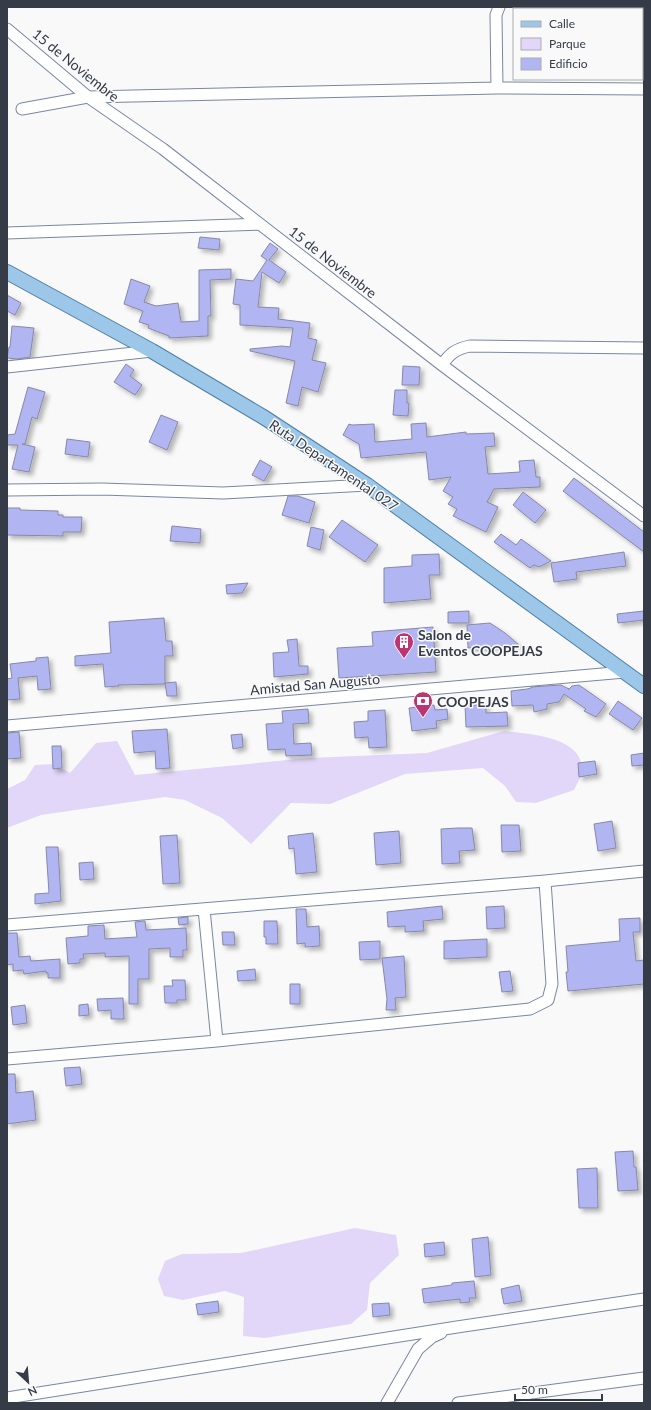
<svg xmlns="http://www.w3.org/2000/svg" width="651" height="1410" font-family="Lato,sans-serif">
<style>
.green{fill:#e2d7f9}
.building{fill:#b1b5f2;stroke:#8689a7;filter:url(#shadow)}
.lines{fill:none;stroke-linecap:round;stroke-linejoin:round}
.minor-casing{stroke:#7887a3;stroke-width:13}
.major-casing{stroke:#4d7ea6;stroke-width:16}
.minor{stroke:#fff;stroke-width:11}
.major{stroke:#9cc7e8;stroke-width:14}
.labels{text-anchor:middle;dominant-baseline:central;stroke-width:3;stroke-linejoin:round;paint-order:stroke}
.street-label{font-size:14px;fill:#353c48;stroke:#f9f9f9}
.poi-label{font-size:14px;font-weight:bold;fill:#353c48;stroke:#f9f9f9;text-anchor:start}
</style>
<defs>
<filter id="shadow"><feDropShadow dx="3.5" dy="3.5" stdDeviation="2" flood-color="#0004"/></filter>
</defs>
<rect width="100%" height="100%" fill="#f9f9f9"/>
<!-- green -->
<path class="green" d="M504,731C524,733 565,736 577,754C581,759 582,767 583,772L574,790L536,803L516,802L505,786L483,768L405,774L330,804L291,803L251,844L222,818L185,800L165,797L41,815L7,828V789L25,780L35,765L54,764L70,773L96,743L117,741L135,775L309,758L427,753Z
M355,1228L396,1235L399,1255L370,1283L367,1310L351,1324L265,1338L243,1336L244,1297L225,1291L183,1300L164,1296L158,1279L165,1261L182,1254L241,1253Z"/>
<!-- building -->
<path class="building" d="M200,237L220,239L219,250L198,248Z
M270,243L278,249L269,260L286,272L279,283L262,272L258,307L279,308L278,319L310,323L308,338L317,340L312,360L326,363L318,392L302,387L298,406L286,403L295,361L250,351V349L282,346L290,347L293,328L240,325V305L233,304L236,279L253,281L267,260L261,256Z
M231,269V279L210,280L211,316H208V336L169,338V336L148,328L149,325L139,322L143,311L124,304L131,279L150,286L144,302L156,306L178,303L181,322L199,321V270Z
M7,295L21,303L15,315L7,311Z
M12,326L34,328L30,357L18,359L7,358L9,347H10Z
M126,364L134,370L130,376L142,385L135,395L114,382Z
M403,366L420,367L419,385H402Z
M28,387L45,392L37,419L32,417L25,444H22L35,447L29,472L12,469L18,445H7V435L15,434Z
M395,390H407V403H409L408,416L393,415Z
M161,415L178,422L167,450L149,442Z
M426,423L427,437L466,432V434L494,433L495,446L485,447L488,474L520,472L519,461L534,460L536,477H540V487L494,489L487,502L498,507L486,532L453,516L457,509L448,504L453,497L443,491L451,477L429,480L426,452L361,458L359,444L343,435L349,424L352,425L374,424L375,442L412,439L411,424Z
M67,439L90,442L88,457L65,454Z
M260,460L272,467L264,481L252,475Z
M574,478L644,532V552L563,491Z
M523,492L546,510L535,523L513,505Z
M288,496H298L315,502L309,523L282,515Z
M7,508H20V510L58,511V515H63V517H82L81,532H63V536L7,535Z
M342,520L378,545L365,562L329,537Z
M172,526L201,529L200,543L170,541Z
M311,527L324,530L320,550L307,546Z
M501,534L516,545L521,539L551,561L539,567L534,565L530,568L494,542Z
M624,552L626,566L576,572L577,579L554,582L551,563Z
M439,554L440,575H429L431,599L384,603V568L412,566V555Z
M248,583L242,593L227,594L226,585Z
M469,611V623H448V612Z
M644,611V620L618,623L617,614Z
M164,618L166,641H172L173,656H165V684L118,685L119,686L105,687L103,664L75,666V656L111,653L109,622Z
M490,623L505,633L519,645L468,648L467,625Z
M433,627L436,672L339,678L337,648L373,646L372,632Z
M297,639L299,666H308V674L274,677L273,653L289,652L287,640Z
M48,657L51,689L38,690L37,676L18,678L20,699L7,700V679L12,678L10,664L36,661V658Z
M176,682L177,696H167L165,683Z
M561,685L569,689L568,690L572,686L579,685L606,704L596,717L584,711L586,709L564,694L559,702L547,704V709L534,712L533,705L512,706L511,691L527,689L531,688V687Z
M618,701L642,718L633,730L609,714Z
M434,705L435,710L447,709L448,719L436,721L437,728L412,731L409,708Z
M465,705H486V713L507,712L508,726L466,727Z
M308,709L309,723L293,724L294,744L311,743L312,755L286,756L285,749L268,750L266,724L283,723L282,711Z
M385,710L387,747L369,748L368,737L355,738L354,722L368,721V711Z
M167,729L170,768L156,769L155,751L134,753L132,731Z
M19,732L21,758L7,759V733Z
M242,734L243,747L233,749L231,735Z
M52,746H61L62,768L53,769Z
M644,753V765L632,766L631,755Z
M595,761L597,774L579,777L578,763Z
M612,821L616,848L598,851L594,824Z
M501,825H519L521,851L502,852Z
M458,828H472L475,850L459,851L460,863L442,864L441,829Z
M399,831L401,863L376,865L374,833Z
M313,833L317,872L296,874L294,848L289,849L288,836Z
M177,835L180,883L163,884L160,836Z
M46,847H58L61,901L35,904V894L49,893Z
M93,862L94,879L80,880L79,863Z
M442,906L443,919L423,921L424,931L405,932V926L388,927L387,912Z
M504,906L505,928L487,929L486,907Z
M296,909H306L307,927L319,926L320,946L305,947V943L297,944Z
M188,917V924L179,925L178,918Z
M640,918V932H633L636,961L644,960V984L568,991L566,972H568L566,946L620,941L619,919Z
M143,921H145L146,930L186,928L187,950H183V957H170V948L149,949V979H138V1004H129V956L105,957V953L83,954L84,959H80V963L68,964L66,938L88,936V926L104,925L105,939L137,937L135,922Z
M264,921H277L278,944H266V937H264Z
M222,932H234L235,945H223Z
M7,933H17L19,957L30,956L31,961L60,959V978H48V973H46V971L24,974L23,970L13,971V964L7,965Z
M487,939V957L444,959V941Z
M380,941V959L360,960L359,942Z
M404,956L406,997L395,998L396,1010H386L387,999L382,958Z
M255,969L256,980L238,981L237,971Z
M510,971L513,991L502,992L499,972Z
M172,980H185L186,1000H177V1003H165L164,986H173Z
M290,984H300V1004H290Z
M123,998L124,1019H111V1010L98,1011L97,999Z
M88,1004L89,1015L79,1016V1005Z
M25,1005L27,1023L13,1025L11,1007Z
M80,1067L82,1084L66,1086L64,1068Z
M7,1074H15L16,1093L33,1091L36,1120L7,1124Z
M633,1151L634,1167H636L638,1190L618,1191L615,1152Z
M597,1168L598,1208H579L577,1169Z
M488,1237L491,1275L475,1277L472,1239Z
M444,1242L445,1255L425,1257L424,1244Z
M474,1281L476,1298H469L470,1302L460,1303V1299L424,1303L422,1289L452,1285V1283Z
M519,1285L522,1301L504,1304L501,1289Z
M218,1301L219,1312L198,1315L196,1304Z
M389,1303L390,1315L373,1317L372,1304Z"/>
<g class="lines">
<defs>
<path id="minor" d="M7,29L88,97L163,149L442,365L644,516
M497,88L496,15L499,7
M22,109L88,97L497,88L644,89
M7,233L260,224
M442,365C450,353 456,349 470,346L644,348
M7,367L152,351
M7,490L102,489L223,493L367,485
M7,726L625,672
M204,909L217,1041
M7,925L545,881L644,871
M7,1059L217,1041L530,1009L548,1000L552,984L545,881
M7,1398L457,1327L644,1299
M387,1403L418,1349L432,1337L441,1333
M458,1403L644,1378"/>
<path id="major" d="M7,272L152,351L265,418L367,485L644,686"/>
</defs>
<!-- minor casing -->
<use href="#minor" class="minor-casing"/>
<!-- major casing -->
<use href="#major" class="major-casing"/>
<!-- minor -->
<use href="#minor" class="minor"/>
<!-- major -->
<use href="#major" class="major"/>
</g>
<!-- icons -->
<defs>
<symbol id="building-pin" viewBox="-11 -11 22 30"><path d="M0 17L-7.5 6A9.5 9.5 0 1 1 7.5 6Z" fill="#bc3471" stroke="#f9f9f9"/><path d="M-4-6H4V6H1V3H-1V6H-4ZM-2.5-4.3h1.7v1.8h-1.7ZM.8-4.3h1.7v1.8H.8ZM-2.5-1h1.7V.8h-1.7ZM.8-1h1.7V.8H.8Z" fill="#fff"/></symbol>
<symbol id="bank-pin" viewBox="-11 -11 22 30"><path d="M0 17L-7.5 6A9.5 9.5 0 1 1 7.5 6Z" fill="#bc3471" stroke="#f9f9f9"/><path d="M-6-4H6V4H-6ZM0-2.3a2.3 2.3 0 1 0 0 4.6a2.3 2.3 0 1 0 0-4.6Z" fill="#fff"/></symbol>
</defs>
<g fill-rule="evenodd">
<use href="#building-pin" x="393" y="631" width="22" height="30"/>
<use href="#bank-pin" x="412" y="690" width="22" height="30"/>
</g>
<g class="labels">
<!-- street labels -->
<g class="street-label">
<text transform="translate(76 65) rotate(39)">15 de Noviembre</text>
<text transform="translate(333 262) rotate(38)">15 de Noviembre</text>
<text transform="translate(334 465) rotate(34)">Ruta Departamental 027</text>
<text transform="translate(315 684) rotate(-5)">Amistad San Augusto</text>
</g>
<!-- poi labels -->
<g class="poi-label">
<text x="418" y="634">Salon de<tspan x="418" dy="16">Eventos COOPEJAS</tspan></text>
<text x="437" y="701">COOPEJAS</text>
</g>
</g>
<!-- border -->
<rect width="651" height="1410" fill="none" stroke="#353c48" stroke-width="16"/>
<!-- legend -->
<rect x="513" y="8" width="130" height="72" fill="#f9f9f9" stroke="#abadb2"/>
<rect x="521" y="21" width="20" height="6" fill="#9cc7e8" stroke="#abadb2"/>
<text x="549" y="28" font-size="12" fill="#353c48">Calle</text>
<rect x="521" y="38" width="20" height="12" fill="#e2d7f9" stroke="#abadb2"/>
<text x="549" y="48" font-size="12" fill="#353c48">Parque</text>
<rect x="521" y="58" width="20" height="12" fill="#b1b5f2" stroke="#abadb2"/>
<text x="549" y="68" font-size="12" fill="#353c48">Edificio</text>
<!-- north arrow -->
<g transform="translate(28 1382) rotate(154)" stroke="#f9f9f9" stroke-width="3" paint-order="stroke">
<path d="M0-3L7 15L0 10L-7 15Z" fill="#353c48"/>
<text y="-6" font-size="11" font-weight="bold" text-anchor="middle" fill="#353c48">N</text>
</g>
<!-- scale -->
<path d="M515 1394v6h87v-6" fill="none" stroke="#353c48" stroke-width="2"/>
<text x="521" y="1394" font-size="12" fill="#353c48" stroke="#f9f9f9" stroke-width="3" paint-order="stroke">50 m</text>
</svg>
